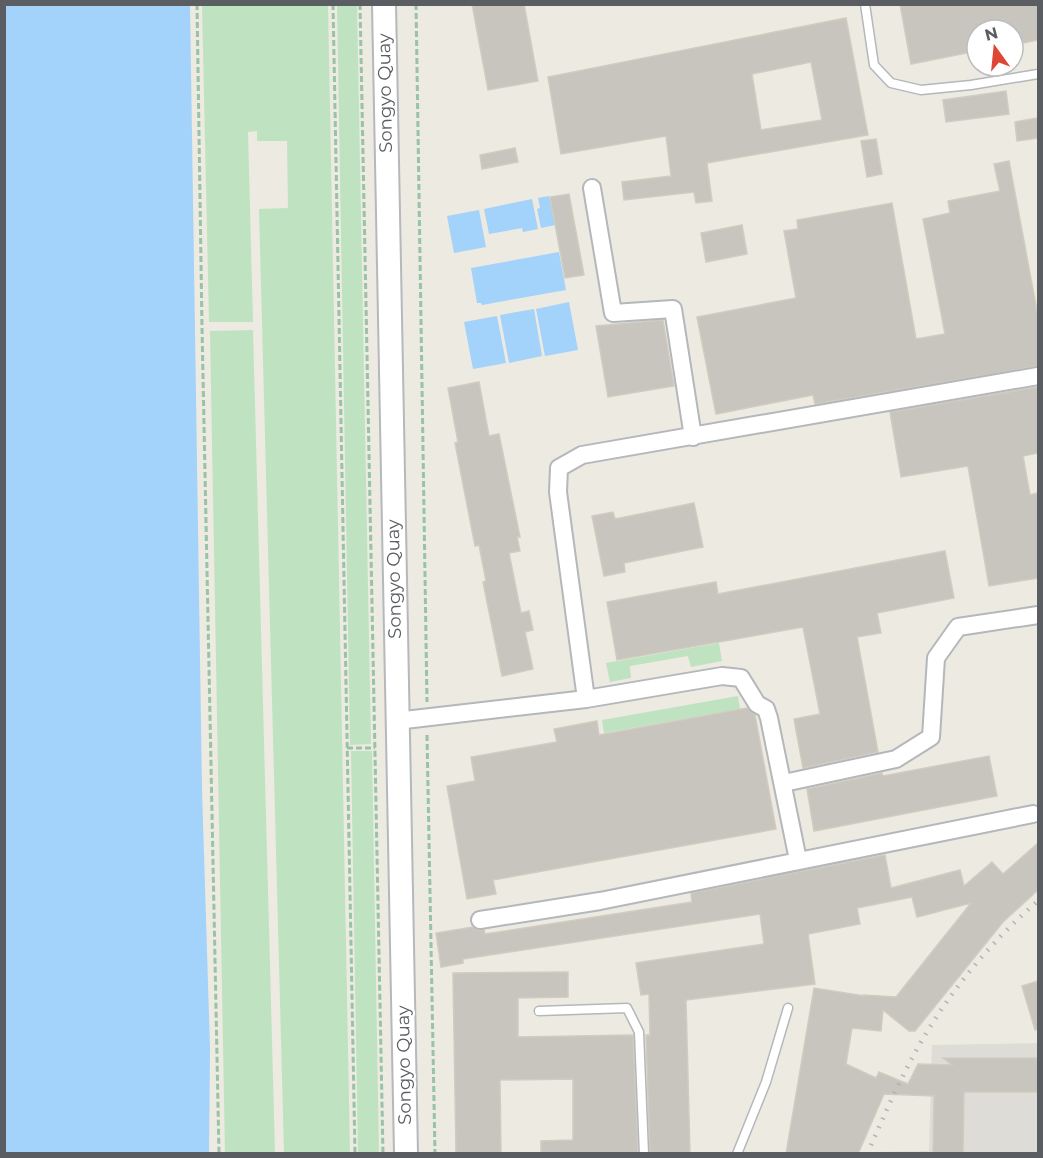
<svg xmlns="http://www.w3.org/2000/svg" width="1043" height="1158" font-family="Montserrat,sans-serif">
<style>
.industrial{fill:#dedcd6}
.green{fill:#bfe3c0}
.water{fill:#a3d2fa}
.building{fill:#c8c4be;stroke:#d0ccc0;stroke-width:1.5;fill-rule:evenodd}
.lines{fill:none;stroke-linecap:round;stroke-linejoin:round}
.lane-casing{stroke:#b4b7bb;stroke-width:11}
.street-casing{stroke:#b4b7bb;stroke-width:20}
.secondary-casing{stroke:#b5b8bd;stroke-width:26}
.path{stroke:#98c3a6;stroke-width:3;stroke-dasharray:6 3;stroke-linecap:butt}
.lane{stroke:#fff;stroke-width:8}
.street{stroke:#fff;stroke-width:16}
.secondary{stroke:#fff;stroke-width:22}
.rail{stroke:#b2b3b3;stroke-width:4.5;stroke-dasharray:1.5 8;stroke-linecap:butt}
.labels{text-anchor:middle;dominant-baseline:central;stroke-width:4.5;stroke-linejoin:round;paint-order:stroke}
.street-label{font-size:18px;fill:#5a5d61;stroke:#fff}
</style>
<rect width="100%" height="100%" fill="#eceae1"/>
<!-- industrial -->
<path class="industrial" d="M1038,1043V1153L873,1154V1152L929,1151L932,1045Z"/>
<!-- green -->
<path class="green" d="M202,5H328L350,1153H284L259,209L288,208L287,141H257V131L248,132L253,322H209Z
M337,5H357L371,744L350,745Z
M253,330L275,1153L225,1154L210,331Z
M719,643L722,661L691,667L688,656L630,666L631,678L610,682L606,663Z
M738,696L740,709L604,733L602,720Z
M351,751H372L379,1153H358Z"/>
<!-- water -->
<path class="water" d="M5,4L190,5L202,790L210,1048L209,1153H5Z
M549,196L555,225L541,228L537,209L540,208L538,198Z
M532,199L538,229L523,232L522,228L489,234L484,209Z
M479,210L486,247L454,253L447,216Z
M559,252L566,290L482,305L481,303H477L471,268Z
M569,302L578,350L545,356L536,309Z
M534,309L542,356L509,363L500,315Z
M497,316L506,363L473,369L464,322Z"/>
<!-- building -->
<path class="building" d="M472,4H524L538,81L488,90Z
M900,4H1038V40L1013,45V30H977V51L911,64Z
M846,18L868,135L707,163L712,201L696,203L694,192L624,200L622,182L671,176L666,136L561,154L548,77ZM811,62L822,120L761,130L752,74Z
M1006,91L1009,114L946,122L943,100Z
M1038,118V138L1017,141L1015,122Z
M876,139L882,174L867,177L861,141Z
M515,148L518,162L482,169L480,155Z
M1009,161L1038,316V366L815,404L813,395L716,414L697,317L796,298L784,231L798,229L797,220L892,203L916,339L945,334L923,219L950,213L948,201L1000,191L994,164Z
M569,194L584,275L565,278L550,197Z
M742,225L747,254L706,262L701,233Z
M663,320L674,386L608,397L596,326Z
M479,382L489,436L499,434L520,537H517L520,551L509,553L521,613L529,611L533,630L525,632L533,669L502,676L483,582L486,581L479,545L475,546L455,443L458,442L448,388Z
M1038,387V453L1023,456L1030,495L1038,493V578L989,586L968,466L901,477L890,412Z
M694,503L703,547L624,563L625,572L604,576L592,516L613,512L615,519Z
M945,551L954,598L877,613L881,633L857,637L878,752L803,768L794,719L820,714L803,627L617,660L607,602L716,582L718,594Z
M747,708L755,715L776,829L493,880L496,894L467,899L447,786L475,781L471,757L557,742L554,729L597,721L599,735Z
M989,756L997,796L814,831L807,789L882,773L883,776Z
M1038,843V890L1003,922L915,1031H909L883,1010L881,1031L852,1028L846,1064L876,1078L879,1072L908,1084L918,1064L952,1065L943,1058H1038V1092H964L963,1154H933L934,1096L884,1094L858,1154H786L814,988L865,996L863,995L896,997L971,903L917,917L912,897L857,908L860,924L808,934L815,984L686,1000L690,1154H650L646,1035H650L649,994L641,995L636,963L764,944L760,914L463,959V963L441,967L436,933L473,927L477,930H484L485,934L692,902L691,893L885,855L891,888L960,870L964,886L992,862L1003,874Z
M568,972V997L518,998V1037L633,1035L638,1154H541V1141L573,1140V1079L500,1080L501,1154H456L453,973Z
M1038,981V1029L1035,1030L1022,986Z"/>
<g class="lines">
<defs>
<path id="lane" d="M865,4L874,65L891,83L921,90L971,85L1038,74
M539,1011L627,1008L639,1032L644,1154
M737,1154L766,1082L788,1008"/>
<path id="street" d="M592,188L613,313L673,309L693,437
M586,699L558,492L559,468L582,455L1038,376
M396,721L586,699L722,676L741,678L757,704L766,709L769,718L798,860
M784,783L896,759L931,737L936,658L958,627L1038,615
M480,920L600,901L1033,814"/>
<path id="secondary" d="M384,4L406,1154"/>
</defs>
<!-- lane casing -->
<use href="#lane" class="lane-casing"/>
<!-- street casing -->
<use href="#street" class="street-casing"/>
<!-- secondary casing -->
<use href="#secondary" class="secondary-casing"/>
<!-- path -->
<path class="path" d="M197,4L202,327L219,1154
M333,4L355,1154
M360,4L383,1154
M416,4L427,702
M427,735L435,1154
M347,748H375"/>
<!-- lane -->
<use href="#lane" class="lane"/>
<!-- street -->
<use href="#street" class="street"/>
<!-- secondary -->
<use href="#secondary" class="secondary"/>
<!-- rail -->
<path class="rail" d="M867,1154C879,1128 889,1103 902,1078C934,1011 982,949 1038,901"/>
</g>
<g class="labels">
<!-- street labels -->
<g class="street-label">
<text transform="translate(385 93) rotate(-91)">Songyo Quay</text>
<text transform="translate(394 579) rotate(-91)">Songyo Quay</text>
<text transform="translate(404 1065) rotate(-91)">Songyo Quay</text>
</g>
</g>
<!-- border -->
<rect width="1043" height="1158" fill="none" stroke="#5a5d61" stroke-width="12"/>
<!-- north arrow -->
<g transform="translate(995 48) rotate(345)"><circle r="28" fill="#ffffff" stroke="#bdbec0" stroke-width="1.5"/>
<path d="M0-4.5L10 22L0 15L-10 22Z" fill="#e04634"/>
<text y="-9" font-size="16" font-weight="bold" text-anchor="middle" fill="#5a5d61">N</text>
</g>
</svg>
